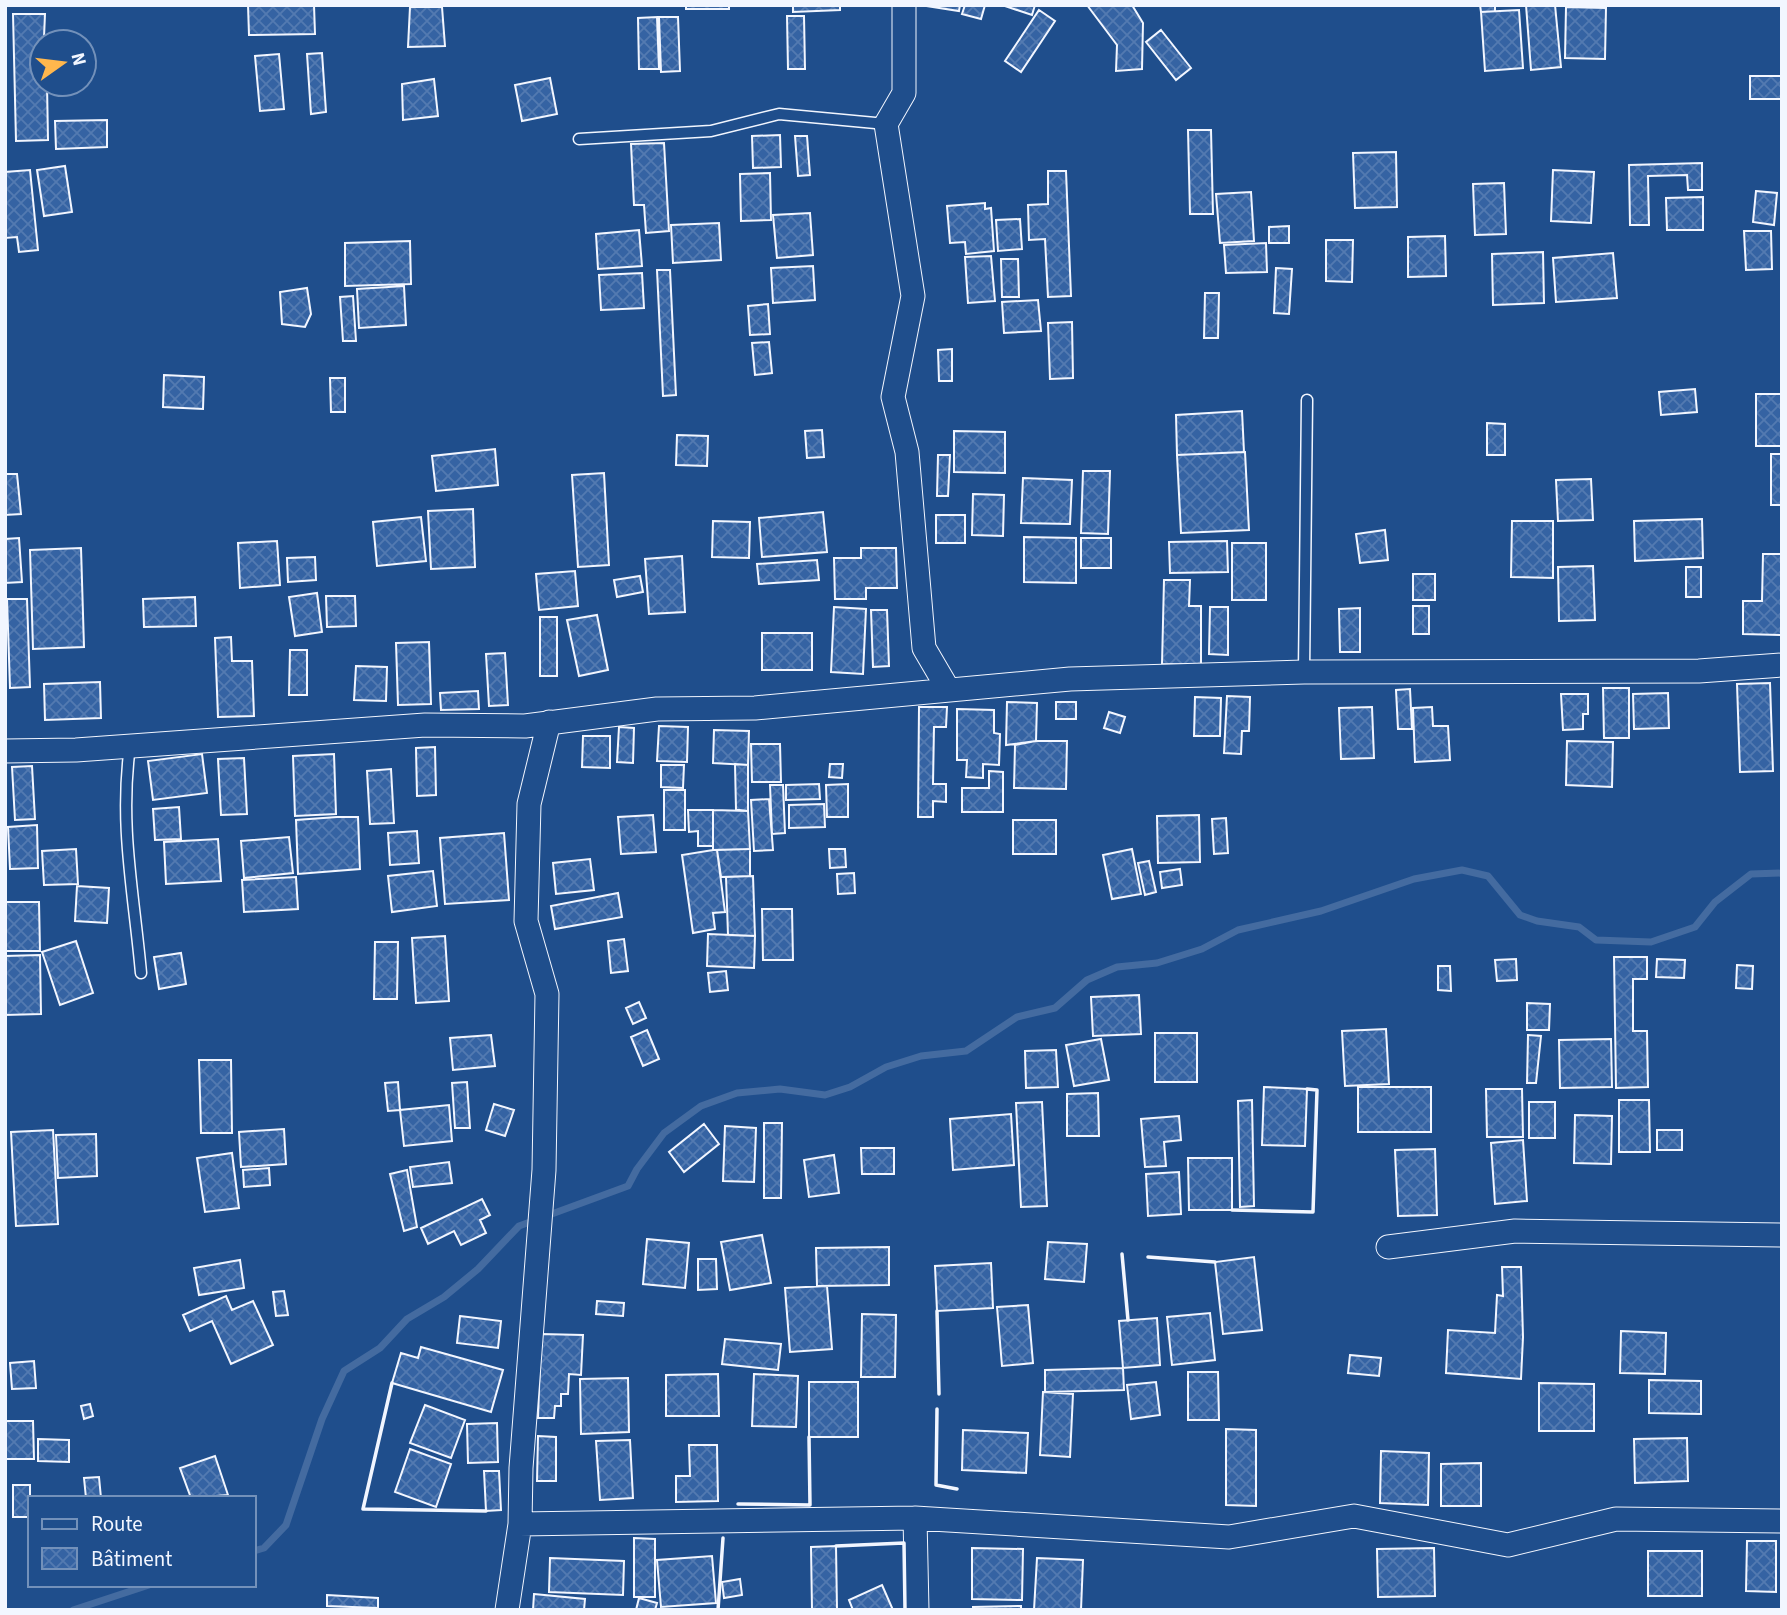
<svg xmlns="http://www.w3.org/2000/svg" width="1787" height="1615" font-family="'Source Sans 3',sans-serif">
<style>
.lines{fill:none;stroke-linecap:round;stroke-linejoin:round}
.stream{stroke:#446ba0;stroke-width:7}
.building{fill:url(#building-cross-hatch);stroke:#f2f6ff;stroke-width:2}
.service-casing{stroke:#f2f6ff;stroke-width:13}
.minor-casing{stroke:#f2f6ff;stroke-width:25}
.service{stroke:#1f4e8c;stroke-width:10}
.minor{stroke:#1f4e8c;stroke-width:23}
.wall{stroke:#f2f6ff;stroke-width:3.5}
</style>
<defs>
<pattern id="building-cross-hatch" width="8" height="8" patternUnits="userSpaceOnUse" patternTransform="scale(1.75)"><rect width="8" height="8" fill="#3563a3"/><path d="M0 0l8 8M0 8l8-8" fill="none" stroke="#537ab1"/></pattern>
</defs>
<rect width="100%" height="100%" fill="#1f4e8c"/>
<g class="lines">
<!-- stream -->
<path class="stream" d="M254,1551L264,1548L286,1525L322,1419L344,1371L380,1348L407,1319L444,1297L478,1269L519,1226L628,1186L637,1169L664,1133L701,1106L737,1093L780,1089L825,1095L850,1087L886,1067L921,1056L966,1051L1017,1017L1055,1008L1087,980L1117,967L1157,963L1202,949L1238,930L1321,911L1414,879L1462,870L1488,876L1520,915L1537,921L1579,927L1596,940L1651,942L1695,927L1715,902L1751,874L1782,873
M73,1610L149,1585"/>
</g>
<!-- building -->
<path class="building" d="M248,5H314L315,34L249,35Z
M686,5H729V9H686Z
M793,5H840V10L793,12Z
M920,5H960L959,11Z
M965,5H985L981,19L962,14Z
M1002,5H1035L1032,15Z
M1087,5H1132L1143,23L1142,69L1116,71L1117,45Z
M1480,5H1495V12H1481Z
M1526,5H1555L1561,67L1531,70Z
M410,7H442L445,46L408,47Z
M1566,7L1606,8L1605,59L1565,58Z
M1039,10L1055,21L1021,72L1005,61Z
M1519,10L1523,68L1485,71L1481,12Z
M13,14H45L42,84H47L48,140L16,141Z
M787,16H804L805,69H788Z
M657,17L659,69H639L638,18Z
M659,17H678L680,71L661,72Z
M1161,30L1191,68L1176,80L1146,42Z
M322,53L326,112L311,114L307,54Z
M279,54L284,109L260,111L255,56Z
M1750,76H1782V99H1750Z
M550,78L557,114L522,121L515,85Z
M434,79L438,116L403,120L402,84Z
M107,120V147L56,149L55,121Z
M1188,130H1211L1213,214H1190Z
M780,135L781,167L753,168L752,136Z
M795,136H807L810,175L798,176Z
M664,143L669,231L646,233L644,205H634L631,144Z
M1396,152L1397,207L1355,208L1353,153Z
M1702,163V190H1688L1687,175L1648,176L1649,225H1630L1629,165Z
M65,166L72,212L44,216L37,170Z
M30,170L38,250L19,252L17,237L5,238V172Z
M1553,170L1594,172L1591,223L1551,221Z
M1048,171H1066L1071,296L1048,297L1045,239L1029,240L1028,205L1048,204Z
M770,173L771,220L741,221L740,174Z
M1504,183L1506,234L1475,235L1473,184Z
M1756,191L1777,193L1774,225L1753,222Z
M1251,192L1254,241L1220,243L1216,194Z
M1703,197V230H1667L1666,198Z
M985,203V209L991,208L994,251L966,254L965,242L950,243L947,206Z
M810,213L813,255L777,258L773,215Z
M1020,219L1022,249L998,251L996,220Z
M719,223L721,260L673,263L671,225Z
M1289,226V243H1269V227Z
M639,230L642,266L598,269L596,234Z
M1744,231H1771L1772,269L1746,270Z
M1445,236L1446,276L1408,277V237Z
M1326,240H1353L1352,282L1326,281Z
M410,241L411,284L345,286V243Z
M1266,243L1267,272L1226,273L1224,245Z
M1543,252L1544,303L1493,305L1492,254Z
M1613,253L1617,298L1556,302L1553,258Z
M991,256L995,301L968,303L965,257Z
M1001,259H1018L1019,297H1002Z
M813,266L815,300L773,303L771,268Z
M1276,268L1292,269L1289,314L1274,313Z
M657,270H670L676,395L663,396Z
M642,273L644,308L601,310L599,275Z
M404,286L406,325L359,328L357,289Z
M307,288L311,314L305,327L282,324L280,292Z
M1205,293H1219L1218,338H1204Z
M353,296L356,341H343L340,297Z
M1038,300L1041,331L1004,333L1002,302Z
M768,304L770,334L750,335L748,306Z
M1072,322L1073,378L1050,379L1048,323Z
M769,342L772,373L755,375L752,343Z
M952,349V381H939L938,350Z
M164,375L204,377L203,409L163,407Z
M330,378H345V412H331Z
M1695,389L1697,412L1661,415L1659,392Z
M1756,394H1782V446H1756Z
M1242,411L1244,452L1177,455L1176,415Z
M1487,423L1505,424V455H1487Z
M822,430L824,457L807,458L805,431Z
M954,431L1005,432V473L954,472Z
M677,435L708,436L707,466L676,465Z
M495,449L498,485L436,491L432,456Z
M1245,452L1249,530L1181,533L1177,455Z
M1771,454H1782V505H1771Z
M938,455H950L948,496H937Z
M1083,471H1110L1108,534L1081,533Z
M604,473L609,565L578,567L572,475Z
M5,474H17L21,514L5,515Z
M1023,478L1072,480L1070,524L1021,523Z
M1591,479L1593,520L1558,521L1556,480Z
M973,494L1004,495L1003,536L972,535Z
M473,509L475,567L431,569L428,511Z
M823,512L827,552L762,557L759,518Z
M936,515H965V543H936Z
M421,517L426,561L377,566L373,522Z
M1702,519L1703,558L1635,561L1634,521Z
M713,521L750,522L749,558L712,557Z
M1512,521H1553V578L1511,577Z
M1385,530L1388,560L1360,563L1356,534Z
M1024,537L1076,538V583L1024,582Z
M19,538L22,582L5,583V539Z
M1081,538H1111V568H1081Z
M277,541L280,585L240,588L238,543Z
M1227,541L1228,572L1170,573L1169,542Z
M1232,543H1266V600H1232Z
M81,548L84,647L33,649L30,550Z
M861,548H896L897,588H866V599H835L834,558H861Z
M1763,554H1782V635L1743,634V601H1762Z
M682,556L685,612L649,614L645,559Z
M315,557L316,580L288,582L287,558Z
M817,560L819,580L759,584L757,564Z
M1593,566L1595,620L1559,621L1558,567Z
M1686,567H1701V597H1686Z
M575,571L578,606L539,610L536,574Z
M1413,574H1435V600H1413Z
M640,576L643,592L617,597L614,580Z
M1164,580H1190L1189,606H1201V665L1162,664Z
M317,593L322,632L295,636L289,597Z
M326,596H355L356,626L327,627Z
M195,597L196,626L144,627L143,599Z
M7,599H27L30,687L10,688Z
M1413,606H1429V634H1413Z
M834,607L866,609L863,674L831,672Z
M1210,607H1228V655L1209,654Z
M1360,608V652H1340L1339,609Z
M871,610H887L889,666L873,667Z
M597,615L608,670L579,676L567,620Z
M540,617H557V676H540Z
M762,633H812V670H762Z
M231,637L232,661H252L254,716L218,717L215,638Z
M429,642L431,704L398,705L396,643Z
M290,650H307V695H289Z
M505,653L508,705L489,706L486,654Z
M356,666L387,667L386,701L354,700Z
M100,682L101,718L45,720L44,684Z
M1770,683L1773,771L1740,772L1737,684Z
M1603,688H1629V738H1604Z
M1410,689L1412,729H1398L1396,690Z
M478,691L479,709L441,710L440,693Z
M1668,693L1669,728L1634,729L1633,694Z
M1561,694H1588V714H1583V729L1563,730Z
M1227,696L1250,697L1249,731H1242L1241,754L1224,753Z
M1195,697L1221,698L1220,736H1194Z
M1007,702L1037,703L1036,741L1006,745Z
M1056,702H1076V719H1056Z
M919,707H947L946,727H934L933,784H946V802L933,801V817H918Z
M1372,707L1374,758L1341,759L1339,708Z
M1432,707L1433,726H1448L1450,760L1415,762L1413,708Z
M957,709L994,710V733L1000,734L999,765L983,764V778L966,777L967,760H957Z
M1109,712L1125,717L1120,733L1104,728Z
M659,726L688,727L687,762L657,761Z
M619,727L634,728L633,763L617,762Z
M714,730L749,731L748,765L713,763Z
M583,736H610V768L582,767Z
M1036,741H1067L1066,789L1014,788L1015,745Z
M1567,741L1613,742L1612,787L1566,785Z
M751,744H780L781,782H752Z
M435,747L436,795L417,796L416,748Z
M202,754L207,793L153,800L148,761Z
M334,754L336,814L295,816L293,756Z
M244,758L247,814L221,815L218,759Z
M735,764L748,765V811L736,810Z
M830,764H843L842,778L829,777Z
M661,765H684L683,788L661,787Z
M32,766L35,819L15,820L12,767Z
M391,769L394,823L370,824L367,771Z
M989,771L1003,772V812H962V788H989Z
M819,784L820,799L786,800V785Z
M848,784V817H827L826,785Z
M770,785H783L785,833L772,834Z
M664,790H685V830H664Z
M769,799L773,850L754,851L751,800Z
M824,804L825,827L789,828V805Z
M179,807L181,839L155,840L153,809Z
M688,810H713V846H698V831L689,832Z
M713,810L748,811L750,849L713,850Z
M653,815L656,852L621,854L618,817Z
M1199,815L1200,862L1158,863L1157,816Z
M337,817H358L360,869L298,874L296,820Z
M1226,818L1228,853L1214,854L1212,819Z
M1013,820H1056V854H1013Z
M37,825L38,868L10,869L8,827Z
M417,831L419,863L390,865L388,833Z
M504,833L509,900L445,904L440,838Z
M289,837L293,873L244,878L241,841Z
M218,839L221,881L166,884L164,842Z
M76,849L78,884L44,885L42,851Z
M750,849V876L721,877L717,850Z
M829,849H845L846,867L830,868Z
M1132,849L1141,894L1112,899L1103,855Z
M713,850H717L725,912L713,913L715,929L693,933L682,855Z
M590,859L594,890L556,894L553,863Z
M1149,861L1156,892L1145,895L1138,863Z
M1180,869L1182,885L1162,888L1160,872Z
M433,871L437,906L392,912L388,876Z
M854,873L855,893L838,894L837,874Z
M753,876L755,936L728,935L726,877Z
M296,877L298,909L244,912L242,880Z
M77,886L109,888L107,923L75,921Z
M618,893L622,917L555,929L551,906Z
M5,902H39L40,951H5Z
M762,909H792L793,960H763Z
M708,934L755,936L754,968L707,966Z
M445,936L449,1001L416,1003L412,938Z
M624,939L628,971L611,973L608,941Z
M76,941L93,993L60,1005L42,952Z
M375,942H398L397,999H374Z
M181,953L186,984L159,989L154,957Z
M40,955L41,1014L5,1015V956Z
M1614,957H1647V979H1633V1031H1647L1648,1087L1616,1088Z
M1516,959L1517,980L1497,981L1495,960Z
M1657,959L1685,960L1684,978L1656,977Z
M1737,965L1753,966L1752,989L1736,988Z
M1438,966H1450L1451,991L1438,990Z
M726,971L728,990L710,992L708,973Z
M1139,995L1141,1034L1093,1036L1091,997Z
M639,1002L646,1018L633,1024L626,1008Z
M1527,1003L1550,1004L1549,1030H1527Z
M1386,1029L1389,1084L1345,1086L1342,1031Z
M647,1030L659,1059L643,1066L631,1037Z
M1155,1033H1197V1082H1155Z
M491,1035L495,1066L453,1070L450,1038Z
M1528,1035L1541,1036L1536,1083H1527Z
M1101,1039L1109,1080L1074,1086L1066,1045Z
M1611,1039L1612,1087L1560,1088L1559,1040Z
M1056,1050L1058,1087L1026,1088L1025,1051Z
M199,1060H231L232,1133H201Z
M398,1082L400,1110L388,1111L385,1083Z
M467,1082L470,1128H455L452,1083Z
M1264,1087L1307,1089L1305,1146L1262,1145Z
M1358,1087H1431V1132H1358Z
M1486,1089H1522L1523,1137H1487Z
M1098,1093L1099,1136H1067V1094Z
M1252,1100L1254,1206L1240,1207L1238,1101Z
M1619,1100H1649L1650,1152H1619Z
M1042,1102L1047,1206L1021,1207L1016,1103Z
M1529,1102H1555V1138H1529Z
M494,1104L514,1110L505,1136L486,1130Z
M449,1105L452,1141L404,1146L400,1110Z
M1011,1114L1014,1165L953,1170L950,1119Z
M1575,1115L1612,1116L1611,1164L1574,1163Z
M1179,1116L1181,1140L1164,1142L1166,1166L1145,1167L1141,1119Z
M764,1123H782L781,1198H764Z
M704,1124L719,1144L684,1172L669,1152Z
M725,1126L756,1128L754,1182L723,1181Z
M284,1129L286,1164L241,1167L239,1132Z
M53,1130L58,1224L16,1226L11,1132Z
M1657,1130H1682V1150H1657Z
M96,1134L97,1176L58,1178L56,1135Z
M1523,1140L1527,1201L1495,1204L1491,1143Z
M861,1148H894V1174H862Z
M1435,1149L1437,1215L1398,1216L1395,1150Z
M232,1153L239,1208L205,1212L197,1158Z
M834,1155L839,1193L809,1197L804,1160Z
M1188,1158H1232V1210H1189Z
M449,1162L452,1183L413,1187L410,1167Z
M269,1168L270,1185L244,1187L243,1170Z
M407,1170L417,1227L404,1231L390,1174Z
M1179,1172L1181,1214L1148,1216L1146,1174Z
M482,1199L490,1215L480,1220L486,1233L461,1245L454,1231L428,1244L421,1228Z
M762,1235L771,1283L730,1290L721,1242Z
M647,1239L689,1243L685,1288L643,1284Z
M1048,1242L1087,1244L1084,1282L1045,1279Z
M889,1247V1285L817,1286L816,1248Z
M1254,1257L1262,1330L1223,1334L1215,1262Z
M698,1259H716L717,1289L698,1290Z
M240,1260L244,1288L199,1295L194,1268Z
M991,1263L993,1308L937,1311L935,1266Z
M1502,1267H1521L1523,1337L1521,1379L1446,1373L1448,1330L1495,1333L1497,1295L1503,1296Z
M827,1286L832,1349L790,1352L785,1288Z
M284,1291L288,1315L276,1316L273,1292Z
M226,1296L232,1310L253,1301L273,1345L231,1364L212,1321L190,1331L183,1315Z
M597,1301L624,1303L623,1316L596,1314Z
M1028,1305L1033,1363L1002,1366L997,1307Z
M1210,1313L1215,1360L1172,1365L1167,1317Z
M862,1314L896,1315L895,1377H861Z
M460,1316L501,1321L498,1348L457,1343Z
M1157,1318L1160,1365L1123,1368L1119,1321Z
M1621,1331L1666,1333L1665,1374L1620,1373Z
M541,1334L583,1335L581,1375L569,1374L568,1394H561V1406H555L554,1418H538Z
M725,1339L781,1344L778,1370L722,1364Z
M421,1347L503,1370L491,1412L392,1383L401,1353L418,1358Z
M1350,1355L1381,1358L1379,1376L1348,1373Z
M34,1361L36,1388L12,1389L10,1363Z
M1123,1368L1124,1390L1045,1392V1370Z
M1188,1372H1218L1219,1420H1188Z
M718,1374L719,1416H666V1375Z
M754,1374L798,1376L796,1427L752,1426Z
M628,1378L629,1432L581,1434L580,1379Z
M1649,1380L1701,1381V1414L1649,1413Z
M809,1382H858V1437H809Z
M1156,1382L1160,1415L1131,1419L1127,1385Z
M1539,1383L1594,1384V1431H1539Z
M1043,1392L1073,1394L1070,1457L1040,1455Z
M90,1404L93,1416L84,1419L81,1406Z
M425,1405L465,1420L451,1458L410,1443Z
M5,1421H33L34,1459H5Z
M497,1423L498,1462L468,1463L467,1424Z
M1226,1429L1256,1430V1506L1226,1505Z
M963,1430L1028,1433L1026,1473L962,1470Z
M538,1436L556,1437V1481H537Z
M1687,1438L1688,1481L1635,1483L1634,1439Z
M38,1439L69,1440V1462L38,1461Z
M630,1440L633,1498L600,1500L596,1441Z
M689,1445H717L718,1501L676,1502V1476H690Z
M410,1449L451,1464L436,1507L395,1492Z
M1381,1451L1429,1453L1428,1505L1380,1503Z
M215,1456L228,1495L191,1498L180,1468Z
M1481,1463V1506H1441V1464Z
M484,1471H499L501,1510L486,1511Z
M99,1477L101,1498H86L84,1478Z
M13,1485H30V1517H13Z
M634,1538L655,1539V1597H634Z
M1747,1541H1776V1592L1746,1591Z
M836,1546L837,1610H812L811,1547Z
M972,1548L1023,1549L1022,1600L972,1599Z
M1434,1548L1435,1596L1378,1597L1377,1549Z
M1648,1551H1702V1596H1648Z
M712,1556L716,1603L661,1607L657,1560Z
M550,1558L624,1561L623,1595L549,1592Z
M1037,1558L1083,1560L1081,1610H1034Z
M740,1579L742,1595L724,1598L722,1582Z
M882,1585L893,1610H853L849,1600Z
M534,1594L585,1599L584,1610H533Z
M327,1595L378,1598V1608L327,1606Z
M639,1598L657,1603L655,1610H636Z
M1021,1606V1610H973V1607Z"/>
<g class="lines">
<defs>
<path id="service" d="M579,139L711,131L779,114L886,124
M1304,672L1307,400
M130,746C119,826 134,894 141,973"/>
<path id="minor" d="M904,5V93L886,124L913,296L893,397L907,452L924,648L948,689
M5,751L76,750L425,725L525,726L657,709L755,708L1070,679L1304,672L1699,671L1782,665
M1388,1247L1515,1231L1782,1235
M915,1518L917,1610
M520,1524L915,1518L1229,1537L1354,1516L1508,1545L1616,1519L1782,1521
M507,1610L520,1524L521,1468L544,1170L547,994L526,921L529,804L549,722"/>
</defs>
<!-- service casing -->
<use href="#service" class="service-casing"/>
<!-- minor casing -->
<use href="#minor" class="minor-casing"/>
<!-- service -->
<use href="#service" class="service"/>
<!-- minor -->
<use href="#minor" class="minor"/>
<!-- wall -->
<path class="wall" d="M1232,1210L1313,1212L1317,1090L1307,1089
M1122,1254L1128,1320
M1148,1257L1215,1262
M937,1311L939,1394
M392,1383L363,1509L486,1511
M937,1409L936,1485L957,1489
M738,1504L810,1505L809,1437
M836,1546L904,1543L905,1610
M718,1610L723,1538"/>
</g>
<!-- border -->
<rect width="1787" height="1615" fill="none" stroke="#f2f6ff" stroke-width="14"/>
<!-- legend -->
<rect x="28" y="1496" width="228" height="91" fill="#1f4e8c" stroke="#7391ba" stroke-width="2"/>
<rect x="42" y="1519" width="35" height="10" fill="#1f4e8c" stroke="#7391ba" stroke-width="2"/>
<text x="91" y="1531" font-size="21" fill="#f2f6ff">Route</text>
<rect x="42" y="1548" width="35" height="21" fill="url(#building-cross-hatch)" stroke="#7391ba" stroke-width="2"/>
<text x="91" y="1566" font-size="21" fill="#f2f6ff">Bâtiment</text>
<!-- north arrow -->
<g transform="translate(63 63) rotate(76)"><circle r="33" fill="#1f4e8c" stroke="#7391ba" stroke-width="2"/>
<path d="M0-5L12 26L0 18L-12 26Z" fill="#ffb74d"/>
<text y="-10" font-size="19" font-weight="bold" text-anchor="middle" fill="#f2f6ff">N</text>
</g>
</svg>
